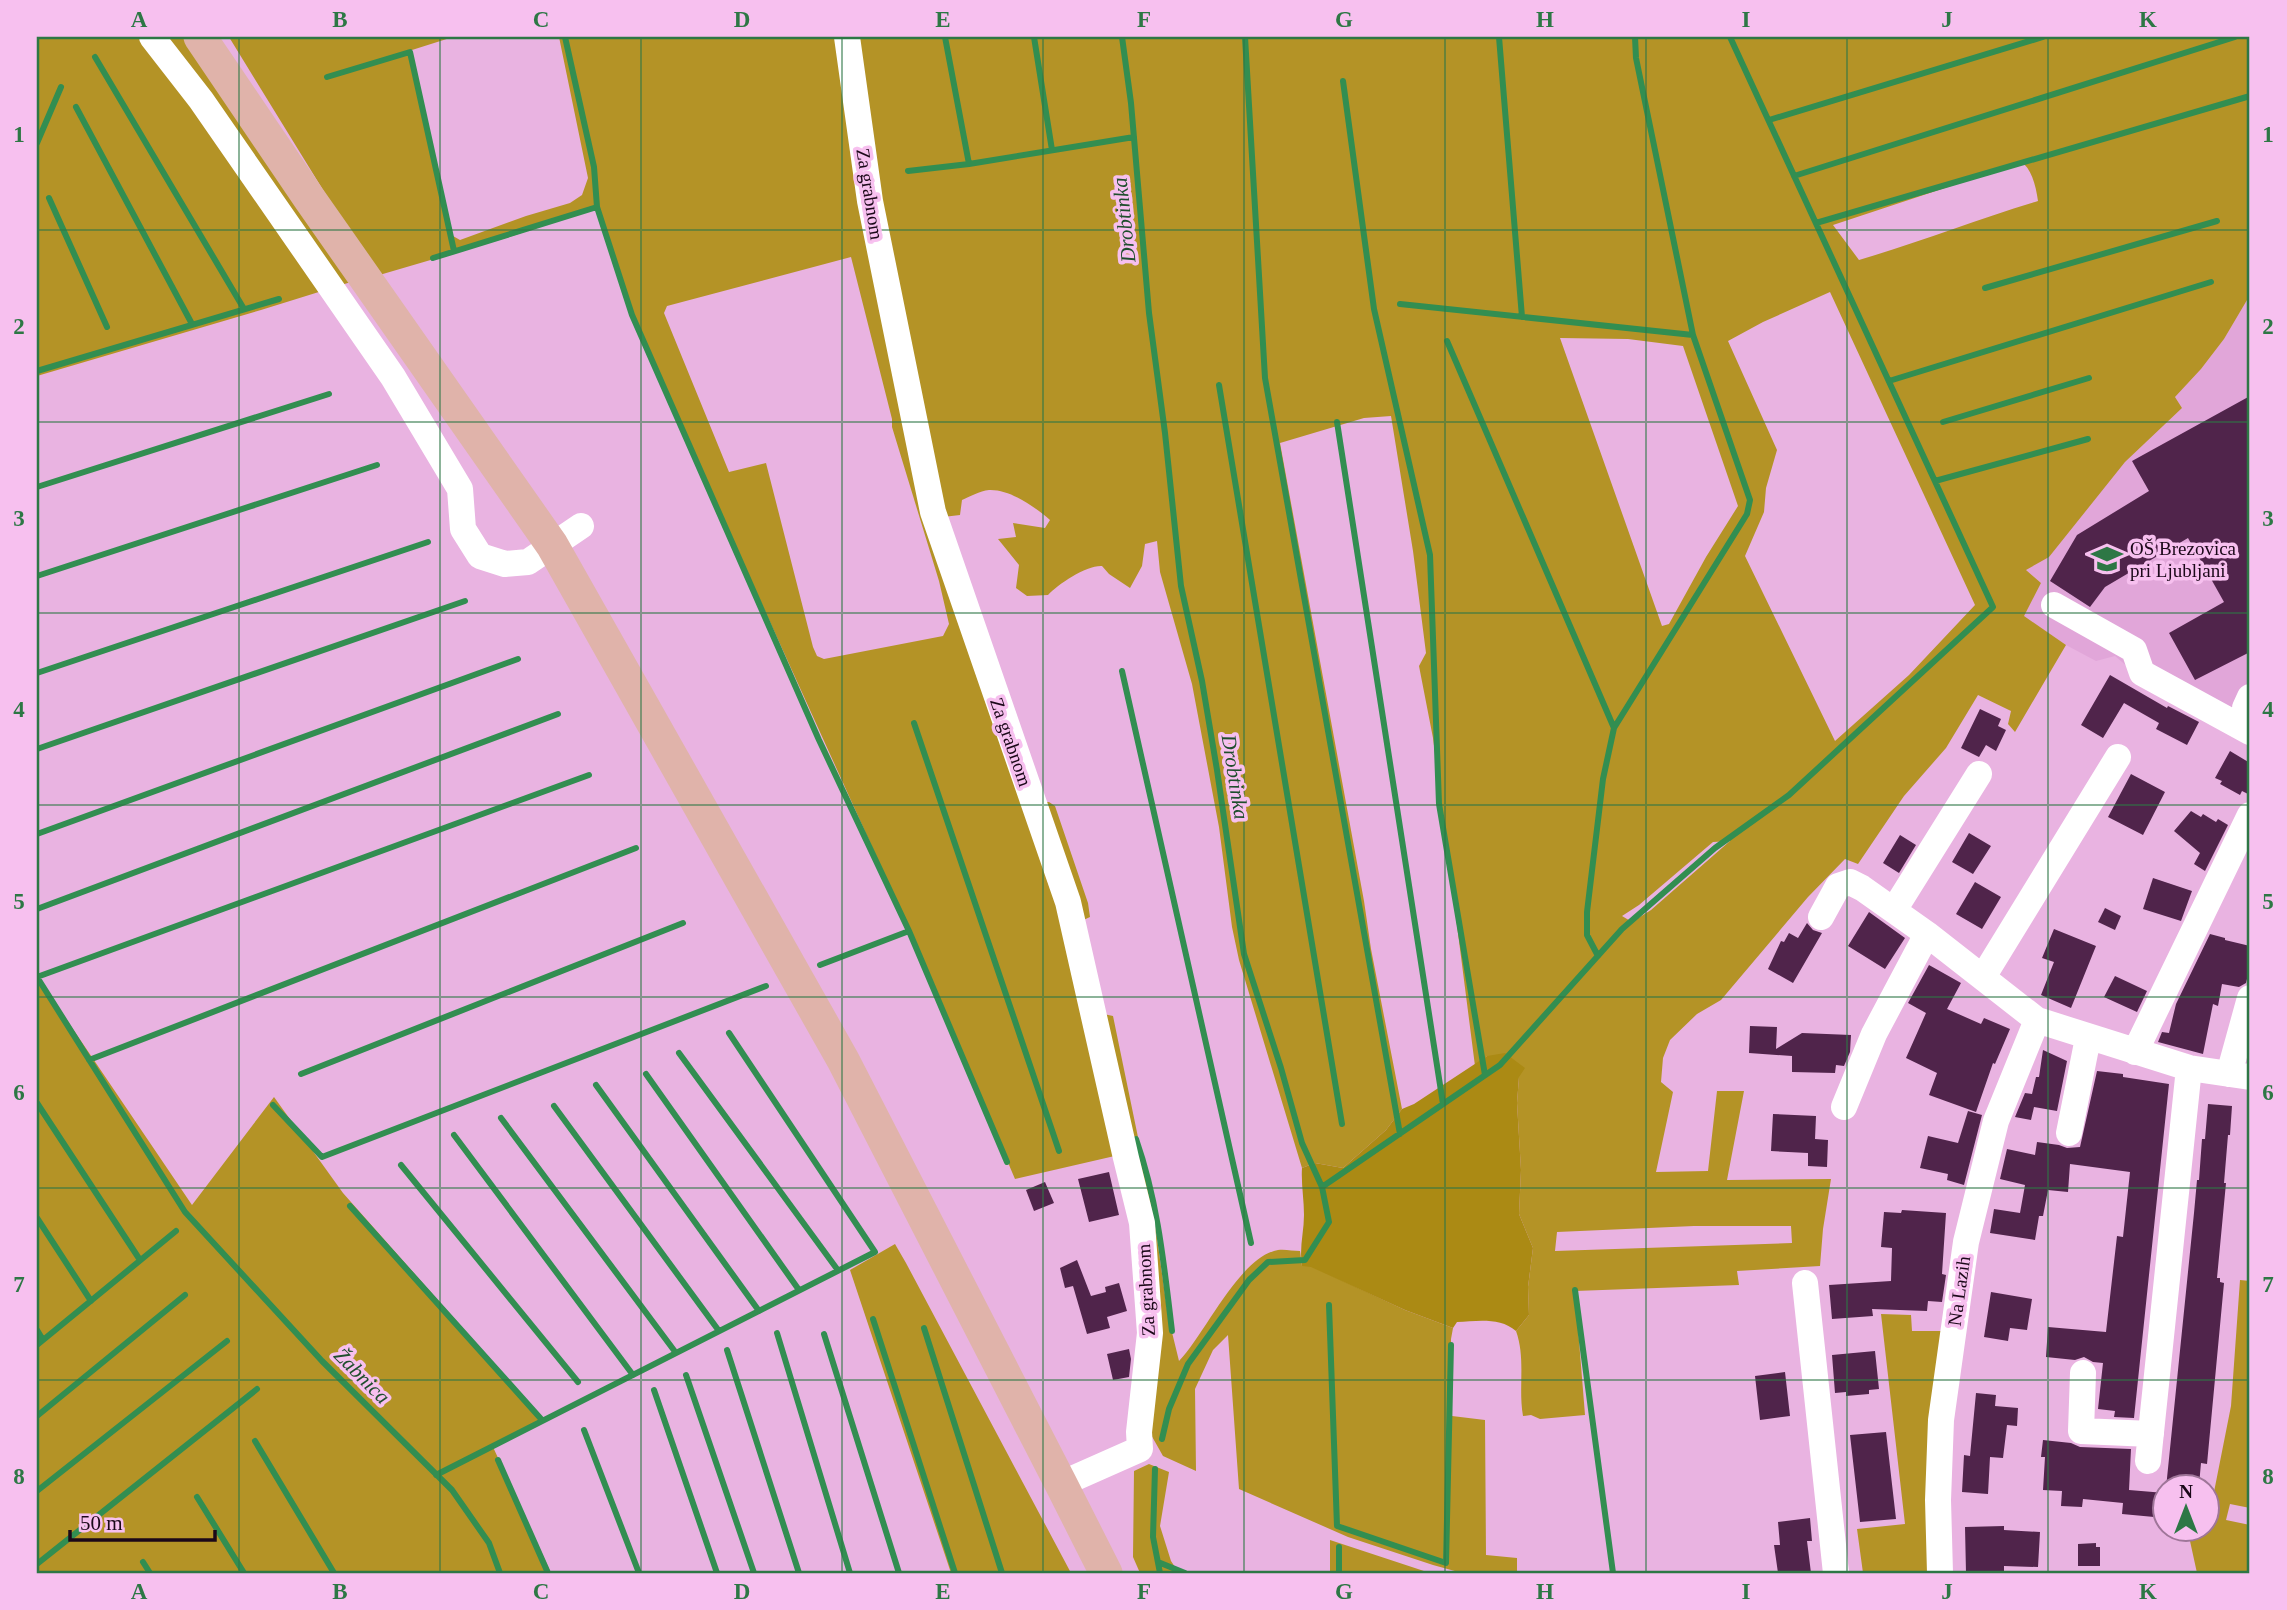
<svg xmlns="http://www.w3.org/2000/svg" width="2287" height="1610" font-family="'Times New Roman',serif">
<style>
.built{fill:#e1a6d9}
.green{fill:#b49326;fill-rule:evenodd}
.forest{fill:#ab8a14}
.lines{fill:none;stroke-linecap:round;stroke-linejoin:round}
.stream{stroke:#328e51;stroke-width:6}
.building{fill:#50244b}
.minor{stroke:#fff;stroke-width:26}
.major{stroke:#e0b3aa;stroke-width:33}
.grid{fill:none;stroke:#2d7745;stroke-width:2;stroke-opacity:0.55}
.labels{text-anchor:middle;dominant-baseline:central;stroke-width:7;stroke-linejoin:round;paint-order:stroke}
.street-label{font-size:19px;fill:#1b0819;stroke:#f7c0ef}
.poi-label{font-size:19px;fill:#1b0819;stroke:#f7c0ef;text-anchor:start}
.water-label{font-size:21px;font-style:italic;fill:#1f4e2d;stroke:#f7c0ef}
.neatline{fill:none;stroke:#2d7745;stroke-width:2.5}
.grid-label{font-size:23px;text-anchor:middle;font-weight:bold;fill:#2d7745}
</style>
<rect width="100%" height="100%" fill="#e9b3e1"/>
<!-- built -->
<path class="built" d="M2250,295V745L2156,691L2115,656L2096,661L2066,645L2023,616L2041,583L2026,570L2125,462L2182,408L2175,397L2201,369L2224,339Z"/>
<!-- green -->
<path class="green" d="M37,37H219L367,277L261,310L37,376Z
M229,37H453L412,50L413,74L453,236L460,240L526,216L570,203L582,195L588,178L559,37H842L872,256L1059,903L1119,1155L1015,1179L898,904L653,364L623,288L595,209L509,237L376,276ZM851,257L892,419V427L939,581L949,624L943,636L824,659L817,656L813,647L766,463L729,472L664,313L667,306Z
M855,37H2250V295L2224,339L2201,369L2175,397L2182,408L2125,462L2049,557L2026,570L2041,583L2024,616L2066,645L2015,732L2008,724L2011,711L1978,695L1946,748L1904,796L1858,864L1845,859L1808,897L1721,1000L1697,1014L1670,1040L1663,1058L1661,1082L1673,1092L1656,1172L1708,1171L1717,1091H1744L1727,1180L1831,1179L1823,1229L1820,1266L1737,1271L1739,1285L1575,1291L1585,1415L1540,1419L1531,1415L1523,1416C1518,1387 1526,1359 1516,1331L1529,1315L1528,1287L1533,1248L1519,1214L1521,1170L1517,1103L1519,1077L1487,1056L1475,1066L1433,738L1419,666L1426,653L1413,551L1391,416L1364,418L1280,443L1364,901L1371,949L1402,1109L1386,1130L1343,1168L1315,1163L1302,1168L1239,960L1232,927L1219,827L1192,684L1160,572L1157,541L1145,544L1142,566L1130,588L1109,574L1102,566C1087,565 1058,584 1048,595L1027,596L1016,588L1019,565L998,539L1016,537L1013,523L1045,528L1050,520C1035,507 1010,489 989,490C980,491 969,497 962,500L960,515L943,517L910,367ZM2024,164C2033,173 2036,188 2038,201C1978,219 1920,242 1859,260L1833,225L1972,179ZM1830,292L1975,605L1909,675L1835,741L1745,556L1764,512L1766,488L1777,450L1728,341L1763,322ZM1560,338L1628,339L1683,346L1738,506L1706,557L1669,624L1662,626ZM1730,841L1651,910L1632,922L1622,916L1639,905L1713,842ZM1694,1226H1791L1792,1243L1555,1251L1557,1232Z
M1041,802H1049L1055,806L1088,903L1090,917L1077,923Z
M37,976L192,1205L274,1097L343,1193L544,1420L493,1447L551,1573H37Z
M1099,1013L1113,1016L1153,1210L1168,1316L1179,1361C1206,1333 1239,1257 1278,1250C1285,1249 1293,1251 1300,1251L1302,1266H1311L1405,1310L1453,1328L1451,1339L1452,1416L1485,1420L1486,1555L1517,1558V1573H1462L1433,1565L1348,1537L1239,1489L1228,1335L1213,1350L1195,1389L1196,1471L1163,1456L1150,1433L1154,1330Z
M895,1244L906,1263L1071,1573H951L850,1270Z
M2240,1280L2250,1281V1508L2230,1504L2226,1520L2250,1525V1573H2197L2190,1541L2195,1530H2206L2207,1508L2213,1497L2231,1406Z
M1881,1314L1911,1315L1912,1331H1947L1928,1573H1863L1857,1529L1905,1524Z
M1149,1464L1169,1472L1160,1526L1171,1561L1179,1573H1140L1133,1557L1134,1471Z
M1330,1540L1430,1573H1330Z"/>
<!-- forest -->
<path class="forest" d="M1505,1053L1525,1068L1519,1077L1517,1103L1521,1170L1519,1214L1533,1248L1528,1287L1529,1315L1516,1331C1500,1317 1477,1321 1457,1322L1453,1328L1405,1310L1311,1267L1302,1266C1299,1248 1304,1232 1304,1215C1304,1199 1301,1184 1302,1168L1315,1163L1343,1168L1386,1130L1402,1109L1414,1104L1487,1056Z"/>
<g class="lines">
<!-- stream -->
<path class="stream" d="M565,37L594,167L597,207L632,315L819,740L909,931L1007,1162
M945,37L969,164
M1034,37L1052,150
M1122,37L1131,103L1149,313L1165,433L1181,586L1202,681L1217,770L1244,954L1281,1068L1302,1143L1322,1187L1329,1222L1305,1260L1268,1262L1249,1280L1188,1364L1169,1409L1162,1439
M1245,37L1265,378L1400,1134
M1499,37L1522,317
M95,57L244,309
M327,77L410,52L454,251
M1343,81L1374,309L1430,555L1439,804L1485,1075
M76,107L192,324
M1769,120L2043,37
M37,143L61,87
M908,171L969,164L1134,137
M1794,176L2235,37
M49,198L107,327
M1816,223L2250,96
M433,258L597,207
M1985,288L2217,221
M1400,304L1693,335
M1447,341L1614,728
M37,371L279,299
M1889,381L2211,282
M1219,385L1342,1124
M1337,422L1443,1104
M1943,422L2089,378
M1935,481L2088,439
M37,487L329,394
M37,576L377,465
M1122,671L1251,1243
M37,673L428,542
M914,723L1059,1151
M37,749L465,601
M37,834L518,659
M37,909L558,714
M1598,956L1587,935V912L1603,779L1614,728L1747,514L1750,500L1693,335L1636,58L1635,37
M820,965L909,931
M37,977L185,1212L322,1361L452,1490L489,1543L500,1573
M37,977L589,775
M679,1053L837,1269
M89,1060L636,848
M301,1074L683,923
M646,1074L799,1290
M596,1085L759,1311
M37,1103L140,1260
M273,1105L322,1157L766,986
M554,1106L719,1331
M501,1118L676,1353
M454,1135L633,1375
M1136,1139C1158,1202 1164,1265 1172,1331
M401,1165L578,1382
M1322,1187L1500,1065L1622,929L1715,848L1789,795L1993,607L1730,37
M350,1206L542,1420
M37,1218L91,1301
M1575,1290L1613,1573
M1329,1305L1337,1526L1446,1563L1451,1345
M873,1319L955,1573
M924,1328L1002,1573
M37,1330L43,1340
M777,1333L850,1573
M824,1334L899,1573
M37,1345L176,1231
M727,1350L799,1573
M686,1375L754,1573
M654,1390L717,1573
M37,1416L185,1295
M584,1430L639,1573
M255,1441L334,1573
M498,1460L548,1573
M1155,1469L1153,1537L1160,1573
M436,1475L875,1252L729,1033
M37,1491L227,1341
M197,1497L244,1573
M1339,1547V1573
M143,1562L150,1573
M1158,1562L1185,1573
M37,1564L257,1389"/>
</g>
<!-- building -->
<path class="building" d="M2250,396V652L2195,680L2169,633L2224,602L2188,538L2105,587L2090,607L2050,581L2077,535L2149,491L2132,461Z
M2110,675L2167,708L2168,706L2199,722L2187,745L2156,729L2159,723L2124,703L2103,738L2081,725Z
M1980,709L2001,719L1998,726L2006,730L1996,751L1986,745L1979,757L1961,748Z
M2230,751L2250,763V795L2242,791L2240,795L2220,784L2222,781L2215,778Z
M2131,774L2165,792L2143,835L2108,817Z
M2191,811L2201,817L2203,814L2216,822L2218,819L2228,825L2205,871L2194,864L2200,853L2174,831Z
M1969,833L1991,846L1973,874L1952,862Z
M1900,835L1916,845L1899,873L1883,863Z
M2153,878L2192,891L2181,921L2143,909Z
M1975,882L2001,897L1982,929L1956,914Z
M2105,908L2121,916L2115,930L2098,922Z
M1869,912L1905,938L1885,969L1848,946Z
M1807,923L1813,930L1822,933L1793,983L1768,969L1781,941L1784,942L1789,933L1798,938Z
M2054,929L2096,946L2071,1008L2041,995L2054,962L2042,958Z
M2210,934L2225,938V940L2250,946V980L2247,979L2246,983L2239,987L2222,984L2218,1006L2213,1004L2203,1054L2158,1042L2162,1032L2169,1033L2176,1004Z
M1929,965L1961,983L1947,1009L1981,1024L1984,1018L2010,1029L1995,1064L1993,1063L1976,1112L1929,1095L1937,1073L1906,1058L1926,1013L1908,1003Z
M2115,976L2147,991L2137,1012L2104,997Z
M1750,1026L1777,1027L1776,1049L1802,1033L1851,1035L1850,1052L1844,1066L1836,1065L1835,1073L1792,1072V1056L1749,1053Z
M2043,1050L2067,1061L2057,1111L2034,1107L2031,1120L2015,1117L2025,1093L2032,1094L2036,1077H2039Z
M2097,1071L2123,1074V1077L2169,1084L2134,1418L2114,1417L2115,1411L2098,1409L2103,1363L2093,1362L2084,1357L2075,1360L2046,1357L2048,1327L2106,1332L2117,1236L2123,1237L2130,1172L2070,1164L2068,1192L2048,1190L2043,1216H2039L2035,1240L1990,1233L1994,1209L2020,1213L2025,1185L2000,1179L2007,1149L2035,1155L2037,1142L2059,1145L2067,1148L2080,1147Z
M2208,1104L2232,1106L2230,1135H2228L2224,1183H2226L2217,1278H2220V1282L2224,1283L2207,1464L2201,1463L2199,1485L2194,1484V1488H2166L2194,1213L2197,1180H2199L2202,1139H2205Z
M1968,1111L1982,1115L1964,1185L1947,1180L1948,1174L1920,1168L1928,1136L1958,1143Z
M1773,1114L1816,1116L1815,1139L1828,1140L1827,1167L1808,1166V1153L1771,1151Z
M1109,1172L1119,1215L1089,1222L1078,1179Z
M1045,1182L1054,1203L1034,1211L1026,1190Z
M1902,1210L1946,1213L1942,1274L1946,1275L1942,1302L1928,1301L1927,1311L1872,1309L1873,1316L1832,1319L1829,1285L1891,1281L1892,1248L1881,1247L1884,1212L1901,1213Z
M1077,1260L1091,1296L1106,1292L1105,1287L1119,1283L1127,1311L1107,1317L1110,1328L1087,1334L1073,1286L1065,1288L1060,1268Z
M1991,1292L2032,1299L2027,1330L2010,1328L2008,1341L1984,1337Z
M1129,1349L1131,1359L1129,1377L1113,1380L1107,1354Z
M1875,1351L1879,1389L1869,1390V1394L1846,1396V1392L1835,1393L1832,1355Z
M1785,1372L1790,1416L1760,1420L1755,1376Z
M1976,1393L1996,1395L1995,1406L2018,1408L2017,1426L2007,1425L2003,1458L1990,1457L1988,1494L1962,1492L1964,1455L1970,1456Z
M1886,1432L1896,1519L1860,1522L1850,1435Z
M2043,1440L2071,1443L2080,1447L2131,1449L2129,1490L2165,1493V1518L2122,1514L2123,1503L2083,1499L2082,1507L2061,1506L2062,1491L2043,1490L2045,1457H2041Z
M1810,1518L1812,1541H1807L1811,1573H1778L1774,1545H1780L1778,1522Z
M2004,1526V1530L2040,1532L2038,1567L2004,1566V1573H1966L1965,1527Z
M2096,1543V1547H2100V1566H2078V1544Z"/>
<g class="lines">
<!-- minor -->
<path class="minor" d="M152,37L201,100L393,377L460,489L463,529L480,556L505,564L528,562L581,526
M847,37L870,201L933,512L1068,902L1126,1158L1142,1223L1150,1333L1139,1432L1140,1449L1061,1484
M2054,605L2134,650L2142,673L2250,732
M2248,731L2245,708L2250,697
M1894,910L1979,774
M1821,917L1838,886L1850,882L1862,888L1927,934L2037,1020
M1983,977L2118,757
M2135,1052L2250,815
M2229,1074L2250,998
M1844,1107L1874,1034L1927,934
M2069,1133L2088,1038
M1805,1283L1836,1573
M2083,1373L2081,1431L2151,1434
M2148,1461L2189,1068
M1940,1573L1938,1500L1941,1420L1966,1242L1996,1121L2037,1020L2189,1068L2250,1077"/>
<!-- major -->
<path class="major" d="M200,37L309,198L552,545L843,1060L1061,1484L1106,1573"/>
</g>
<!-- grid -->
<path class="grid" d="M239,37V1573M440,37V1573M641,37V1573M842,37V1573M1043,37V1573M1244,37V1573M1445,37V1573M1646,37V1573M1847,37V1573M2048,37V1573M37,230H2250M37,422H2250M37,613H2250M37,805H2250M37,997H2250M37,1188H2250M37,1380H2250"/>
<!-- icons -->
<defs>
<symbol id="school-bare" viewBox="-9 -9 18 18"><path d="M0-5L7-2L0 1L-7-2ZM-4 1L0 2.5L4 1V4Q0 6-4 4Z" fill="#2d7745" stroke="#f7c0ef" stroke-width="2.5" paint-order="stroke"/></symbol>
</defs>
<g fill-rule="evenodd">
<use href="#school-bare" x="2085" y="537" width="44" height="44"/>
</g>
<g class="labels">
<!-- street labels -->
<g class="street-label">
<text transform="translate(870 194) rotate(81)">Za grabnom</text>
<text transform="translate(1011 742) rotate(71)">Za grabnom</text>
<text transform="translate(1146 1290) rotate(-93)">Za grabnom</text>
<text transform="translate(1959 1291) rotate(-82)">Na Lazih</text>
</g>
<!-- poi labels -->
<g class="poi-label">
<text x="2130" y="548">OŠ Brezovica<tspan x="2130" dy="22">pri Ljubljani</tspan></text>
</g>
<!-- water labels -->
<g class="water-label">
<text transform="translate(1124 220) rotate(-96)">Drobtinka</text>
<text transform="translate(1235 777) rotate(81)">Drobtinka</text>
<text transform="translate(362 1376) rotate(45)">Žabnica</text>
</g>
</g>
<!-- border -->
<rect width="2287" height="1610" fill="none" stroke="#f7c0ef" stroke-width="77"/>
<!-- north arrow -->
<g transform="translate(2186 1508)"><circle r="33" fill="#f7c0ef" stroke="#9f7699" stroke-width="2"/>
<path d="M0-5L12 26L0 18L-12 26Z" fill="#2d7745"/>
<text y="-10" font-size="19" font-weight="bold" text-anchor="middle" fill="#1b0819">N</text>
</g>
<!-- scale -->
<path d="M70 1530v10h145v-10" fill="none" stroke="#1b0819" stroke-width="3.5"/>
<text x="80" y="1530" font-size="21" fill="#1b0819" stroke="#f7c0ef" stroke-width="5" paint-order="stroke">50 m</text>
<rect x="38" y="38" width="2210" height="1534" class="neatline"/>
<g class="grid-label">
<text x="139" y="27">A</text>
<text x="340" y="27">B</text>
<text x="541" y="27">C</text>
<text x="742" y="27">D</text>
<text x="943" y="27">E</text>
<text x="1144" y="27">F</text>
<text x="1344" y="27">G</text>
<text x="1545" y="27">H</text>
<text x="1746" y="27">I</text>
<text x="1947" y="27">J</text>
<text x="2148" y="27">K</text>
<text x="19" y="142">1</text>
<text x="2268" y="142">1</text>
<text x="19" y="334">2</text>
<text x="2268" y="334">2</text>
<text x="19" y="526">3</text>
<text x="2268" y="526">3</text>
<text x="19" y="717">4</text>
<text x="2268" y="717">4</text>
<text x="19" y="909">5</text>
<text x="2268" y="909">5</text>
<text x="19" y="1100">6</text>
<text x="2268" y="1100">6</text>
<text x="19" y="1292">7</text>
<text x="2268" y="1292">7</text>
<text x="19" y="1484">8</text>
<text x="2268" y="1484">8</text>
<text x="139" y="1599">A</text>
<text x="340" y="1599">B</text>
<text x="541" y="1599">C</text>
<text x="742" y="1599">D</text>
<text x="943" y="1599">E</text>
<text x="1144" y="1599">F</text>
<text x="1344" y="1599">G</text>
<text x="1545" y="1599">H</text>
<text x="1746" y="1599">I</text>
<text x="1947" y="1599">J</text>
<text x="2148" y="1599">K</text>
</g>
</svg>
